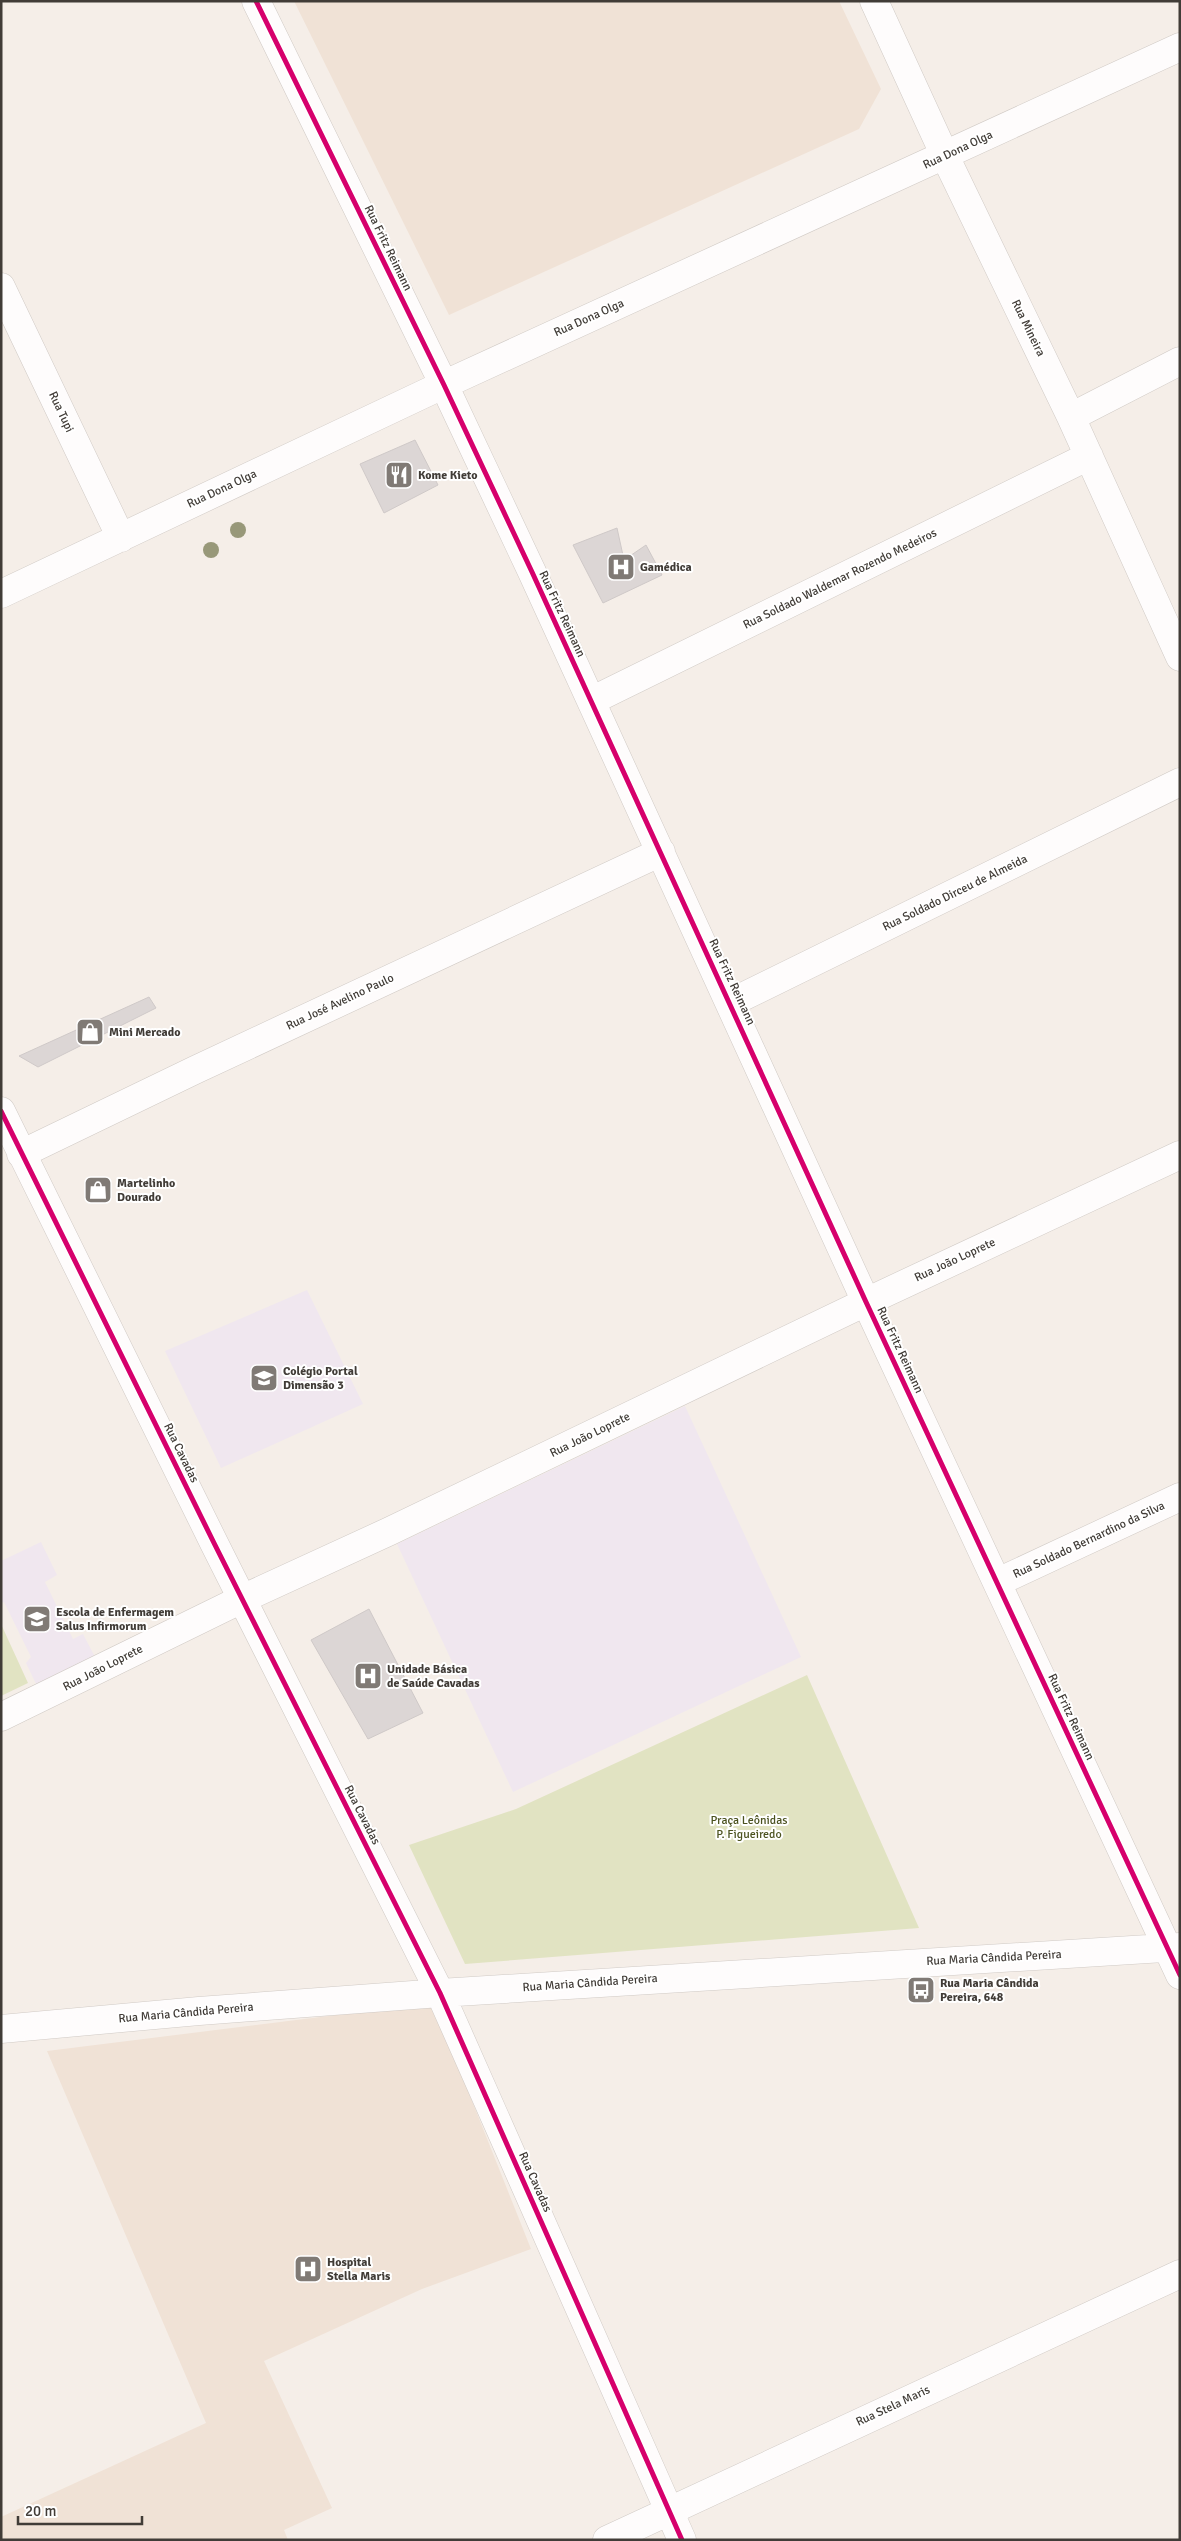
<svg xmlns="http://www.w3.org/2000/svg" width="1181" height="2541" font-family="Signika,sans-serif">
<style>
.built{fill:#f0e2d6}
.education{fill:#f0e7ef}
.green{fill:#e1e3c2}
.building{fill:#dcd6d5;stroke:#cfc9c8}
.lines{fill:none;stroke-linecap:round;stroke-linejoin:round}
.minor-casing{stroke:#d0cac5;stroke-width:29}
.minor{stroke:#fefcfc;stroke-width:28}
.cycleway-casing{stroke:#fff;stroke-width:8}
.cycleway{stroke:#d6006c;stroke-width:5}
.tree{fill:#989879}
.labels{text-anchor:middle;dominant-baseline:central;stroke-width:4;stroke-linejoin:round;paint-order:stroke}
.street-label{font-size:12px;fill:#413c37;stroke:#fff}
.poi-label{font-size:12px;font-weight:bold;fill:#413c37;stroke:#fff;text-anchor:start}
.park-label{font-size:12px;fill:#4b521f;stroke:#fff}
</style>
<rect width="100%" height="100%" fill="#f5eee8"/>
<!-- built -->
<path class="built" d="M294,1H839L881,89L859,129L449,315Z
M433,2003L531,2249L422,2289L264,2361L332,2508L284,2530L288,2540H1V2517L206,2423L47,2051Z"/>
<!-- education -->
<path class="education" d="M307,1290L363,1404L221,1468L165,1351Z
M685,1406L801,1657L513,1792L397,1544Z
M41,1542L57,1575L45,1582L73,1639L83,1634L95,1657L37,1686L26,1663L31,1657L4,1602L1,1603V1561Z"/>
<!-- green -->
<path class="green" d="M1,1624L28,1683L1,1696Z
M807,1675L919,1928L465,1964L409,1845L516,1809Z"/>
<!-- building -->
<path class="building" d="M415,440L438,485L384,513L360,464Z
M617,528L624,560L646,545L662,575L603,603L573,545Z
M149,997L156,1008L38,1067L19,1056Z
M369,1609L423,1713L368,1739L311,1640Z"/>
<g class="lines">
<defs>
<path id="minor" d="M256,1L444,385L532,572L866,1302L1180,1975
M874,1L945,156L1071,417L1180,657
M1,287L121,538
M1071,417L1180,361
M1,594L430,391L1180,47
M591,701L1089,456
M730,1003L1180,782
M1,1111L214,1543L440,1993L682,2540
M21,1154L195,1070L661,852
M998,1582L1180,1497
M1,1717L242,1599L390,1531L866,1302L1180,1155
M1,2029L199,2011L440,1993L1180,1947
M607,2540L1180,2274"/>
</defs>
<!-- minor casing -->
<use href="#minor" class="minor-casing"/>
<!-- minor -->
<use href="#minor" class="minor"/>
<defs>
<path id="cycleway" d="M256,1L444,385L532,572L866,1302L1180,1975
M1,1111L214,1543L440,1993L682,2540"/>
</defs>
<!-- cycleway casing -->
<use href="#cycleway" class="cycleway-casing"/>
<!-- cycleway -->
<use href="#cycleway" class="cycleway"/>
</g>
<!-- trees -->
<g class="tree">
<circle cx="238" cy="530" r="8"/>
<circle cx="211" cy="550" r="8"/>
</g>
<!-- icons -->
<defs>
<symbol id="restaurant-square" viewBox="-11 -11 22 22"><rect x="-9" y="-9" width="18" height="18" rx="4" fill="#807a75" stroke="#fff"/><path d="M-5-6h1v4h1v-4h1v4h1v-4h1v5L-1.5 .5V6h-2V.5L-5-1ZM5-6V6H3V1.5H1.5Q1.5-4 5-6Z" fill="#fff"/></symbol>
<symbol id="hospital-square" viewBox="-11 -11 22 22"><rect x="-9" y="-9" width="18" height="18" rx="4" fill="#807a75" stroke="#fff"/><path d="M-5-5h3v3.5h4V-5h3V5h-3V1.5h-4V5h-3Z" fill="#fff"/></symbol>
<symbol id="shop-square" viewBox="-11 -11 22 22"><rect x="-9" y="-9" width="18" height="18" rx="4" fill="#807a75" stroke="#fff"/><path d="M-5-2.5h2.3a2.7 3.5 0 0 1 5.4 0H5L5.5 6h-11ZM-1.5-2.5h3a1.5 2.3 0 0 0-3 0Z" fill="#fff"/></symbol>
<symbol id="school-square" viewBox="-11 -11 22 22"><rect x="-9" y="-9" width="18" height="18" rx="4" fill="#807a75" stroke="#fff"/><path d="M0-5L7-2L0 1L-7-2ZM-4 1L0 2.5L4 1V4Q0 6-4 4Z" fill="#fff"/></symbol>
<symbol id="university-square" viewBox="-11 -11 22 22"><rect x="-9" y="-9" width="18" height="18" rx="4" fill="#807a75" stroke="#fff"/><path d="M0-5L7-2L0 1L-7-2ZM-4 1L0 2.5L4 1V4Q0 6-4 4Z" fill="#fff"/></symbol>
<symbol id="bus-square" viewBox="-11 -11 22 22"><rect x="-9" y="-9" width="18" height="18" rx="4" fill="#807a75" stroke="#fff"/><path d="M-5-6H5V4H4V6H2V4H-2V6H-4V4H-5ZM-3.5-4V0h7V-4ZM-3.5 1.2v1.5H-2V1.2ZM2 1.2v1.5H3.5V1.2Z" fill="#fff"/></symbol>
</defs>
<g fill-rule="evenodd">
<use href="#restaurant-square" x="383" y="459" width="32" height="32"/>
<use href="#hospital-square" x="605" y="551" width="32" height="32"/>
<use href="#shop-square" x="74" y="1016" width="32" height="32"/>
<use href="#shop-square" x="82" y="1174" width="32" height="32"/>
<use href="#school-square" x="248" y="1362" width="32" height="32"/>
<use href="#university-square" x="21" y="1603" width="32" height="32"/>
<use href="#hospital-square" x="352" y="1660" width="32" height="32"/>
<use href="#bus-square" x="905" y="1974" width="32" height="32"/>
<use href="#hospital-square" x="292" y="2253" width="32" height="32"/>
</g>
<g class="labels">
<!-- street labels -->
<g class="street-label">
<text transform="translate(958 150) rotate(-25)">Rua Dona Olga</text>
<text transform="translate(388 248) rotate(64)">Rua Fritz Reimann</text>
<text transform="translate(589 318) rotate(-24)">Rua Dona Olga</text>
<text transform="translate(1028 328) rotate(64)">Rua Mineira</text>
<text transform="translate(61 412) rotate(65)">Rua Tupi</text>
<text transform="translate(222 489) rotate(-25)">Rua Dona Olga</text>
<text transform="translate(840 579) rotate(-26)">Rua Soldado Waldemar Rozendo Medeiros</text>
<text transform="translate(562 614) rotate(65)">Rua Fritz Reimann</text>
<text transform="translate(955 893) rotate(-26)">Rua Soldado Dirceu de Almeida</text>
<text transform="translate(732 982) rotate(65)">Rua Fritz Reimann</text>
<text transform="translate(340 1002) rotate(-25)">Rua José Avelino Paulo</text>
<text transform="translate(955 1260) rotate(-25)">Rua João Loprete</text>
<text transform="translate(900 1350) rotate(65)">Rua Fritz Reimann</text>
<text transform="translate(590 1435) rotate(-26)">Rua João Loprete</text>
<text transform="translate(181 1453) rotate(64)">Rua Cavadas</text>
<text transform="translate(1089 1540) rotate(-25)">Rua Soldado Bernardino da Silva</text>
<text transform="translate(103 1668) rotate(-27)">Rua João Loprete</text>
<text transform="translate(1071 1717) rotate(65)">Rua Fritz Reimann</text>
<text transform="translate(362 1815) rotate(63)">Rua Cavadas</text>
<text transform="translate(994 1958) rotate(-3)">Rua Maria Cândida Pereira</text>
<text transform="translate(590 1983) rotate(-4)">Rua Maria Cândida Pereira</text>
<text transform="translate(186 2013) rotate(-5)">Rua Maria Cândida Pereira</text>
<text transform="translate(535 2182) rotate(66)">Rua Cavadas</text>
<text transform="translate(893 2406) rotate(-25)">Rua Stela Maris</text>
</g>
<!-- poi labels -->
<g class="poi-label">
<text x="418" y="475">Kome Kieto</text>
<text x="640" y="567">Gamédica</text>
<text x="109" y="1032">Mini Mercado</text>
<text x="117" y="1183">Martelinho<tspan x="117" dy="14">Dourado</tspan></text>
<text x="283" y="1371">Colégio Portal<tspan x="283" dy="14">Dimensão 3</tspan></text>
<text x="56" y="1612">Escola de Enfermagem<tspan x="56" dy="14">Salus Infirmorum</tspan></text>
<text x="387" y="1669">Unidade Básica<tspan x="387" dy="14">de Saúde Cavadas</tspan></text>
<text x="940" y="1983">Rua Maria Cândida<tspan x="940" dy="14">Pereira, 648</tspan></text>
<text x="327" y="2262">Hospital<tspan x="327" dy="14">Stella Maris</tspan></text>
</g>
<!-- park labels -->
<g class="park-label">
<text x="749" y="1820">Praça Leônidas<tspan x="749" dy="14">P. Figueiredo</tspan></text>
</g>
</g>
<!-- border -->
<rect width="1181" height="2541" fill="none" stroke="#413c37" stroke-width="5"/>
<!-- scale -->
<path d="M18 2516v8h124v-8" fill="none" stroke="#413c37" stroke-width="2.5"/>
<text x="25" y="2516" font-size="15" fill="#413c37" stroke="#ffffff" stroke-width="4" paint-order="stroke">20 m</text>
</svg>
